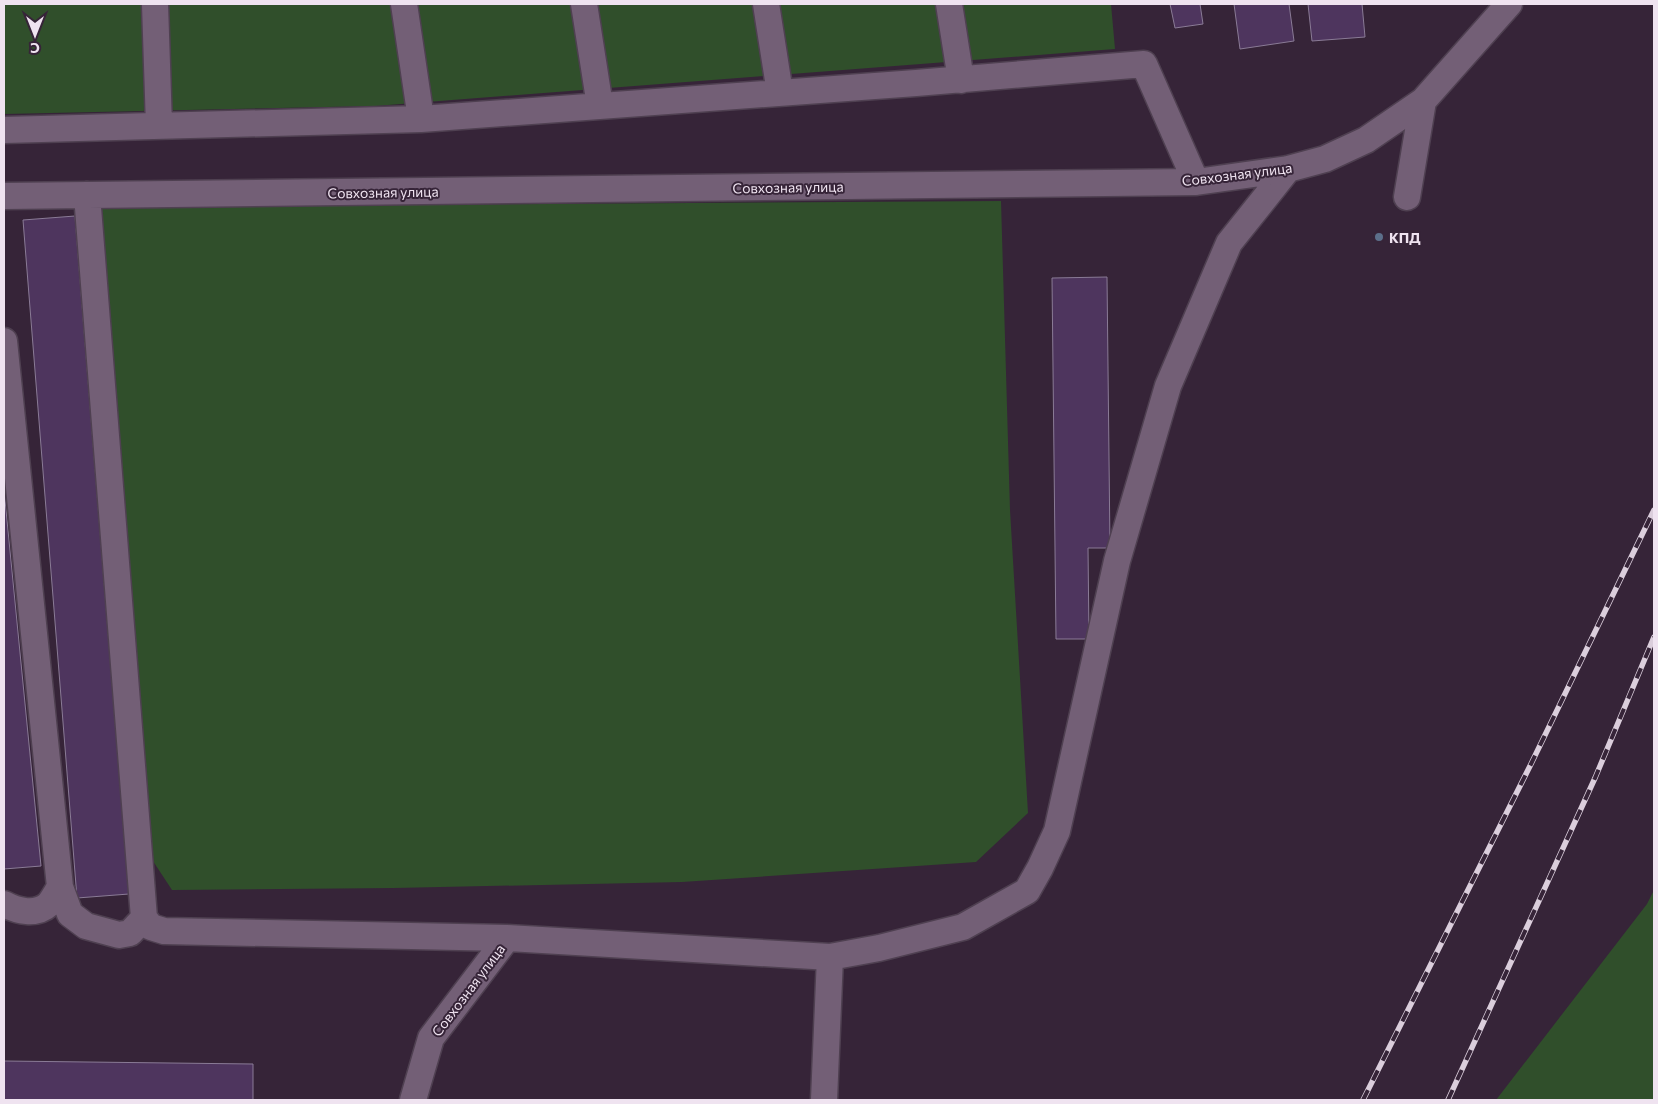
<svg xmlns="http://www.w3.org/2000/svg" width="1658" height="1104" font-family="Commissioner,sans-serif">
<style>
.green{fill:#304f2b}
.building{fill:#4e355e;stroke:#8a7b96}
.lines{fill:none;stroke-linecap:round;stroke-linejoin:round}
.minor-casing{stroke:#4f4051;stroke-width:29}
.minor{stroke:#735f76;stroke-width:26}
.rail-casing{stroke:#dbcedc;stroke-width:5.5}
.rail{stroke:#362438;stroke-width:4;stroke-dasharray:11;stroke-linecap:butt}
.service-dot{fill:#5c6f8a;stroke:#362438;stroke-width:2}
.labels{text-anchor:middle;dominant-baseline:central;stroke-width:4;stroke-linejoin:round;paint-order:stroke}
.street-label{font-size:14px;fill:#efe3f0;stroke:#362438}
.poi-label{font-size:14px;font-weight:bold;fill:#efe3f0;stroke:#362438;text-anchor:start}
</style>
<rect width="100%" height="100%" fill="#362438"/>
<!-- green -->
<path class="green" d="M4,4H1111L1115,49L375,106L4,114Z
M1001,201L1010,510L1028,813L976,862L682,882L394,888L172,890L149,855L98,207Z
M1654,890V1100H1496L1647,904Z"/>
<!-- building -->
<path class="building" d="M1170,4H1200L1203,24L1175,28Z
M1234,4H1289L1294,41L1240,49Z
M1308,4H1362L1365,37L1312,41Z
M75,216L129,894L77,898L23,220Z
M1107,277L1110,548H1088L1089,639H1056L1052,278Z
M4,490L41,866L4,869Z
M4,1061L253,1064V1100H4Z"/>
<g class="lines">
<defs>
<path id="minor" d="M155,4L159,126
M404,4L421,119
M584,4L600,106
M766,4L780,93
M949,4L961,80
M4,130L421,119L916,83L1144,64L1196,182
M87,195L144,918
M4,196L1196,182L1288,169L1325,159L1366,140L1423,101L1509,4
M1407,197L1423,101
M4,341L60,887
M4,904C17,911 36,916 49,904C53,899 56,893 60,887L70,914L86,926L119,935L130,933L144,918L151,927L164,931L507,938L830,957L879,948L963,927L1027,891L1040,868L1057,831L1117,561L1168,386L1229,243L1288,169
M413,1100L431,1038L507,938
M824,1100L830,957"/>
</defs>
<!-- minor casing -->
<use href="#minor" class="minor-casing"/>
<!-- minor -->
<use href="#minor" class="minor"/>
<defs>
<path id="rail" d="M1363,1100L1531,764L1654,510
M1448,1100L1595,778L1654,637"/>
</defs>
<!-- rail casing -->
<use href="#rail" class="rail-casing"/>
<!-- rail -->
<use href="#rail" class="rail"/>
</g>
<!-- markers -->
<circle class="service-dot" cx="1379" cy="237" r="5"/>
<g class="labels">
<!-- street labels -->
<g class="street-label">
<text transform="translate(1237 174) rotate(-7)">Совхозная улица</text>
<text transform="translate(788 187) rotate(-1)">Совхозная улица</text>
<text transform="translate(383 192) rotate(-1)">Совхозная улица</text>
<text transform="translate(468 990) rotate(-53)">Совхозная улица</text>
</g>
<!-- poi labels -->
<g class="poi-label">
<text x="1389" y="237">КПД</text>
</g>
</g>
<!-- border -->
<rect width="1658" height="1104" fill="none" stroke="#efe3f0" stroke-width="10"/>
<!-- north arrow -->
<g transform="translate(35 35) rotate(180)" stroke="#362438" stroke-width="4" paint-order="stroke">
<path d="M0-4L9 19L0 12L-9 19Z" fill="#efe3f0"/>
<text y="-8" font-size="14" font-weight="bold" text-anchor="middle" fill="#efe3f0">С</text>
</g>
</svg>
